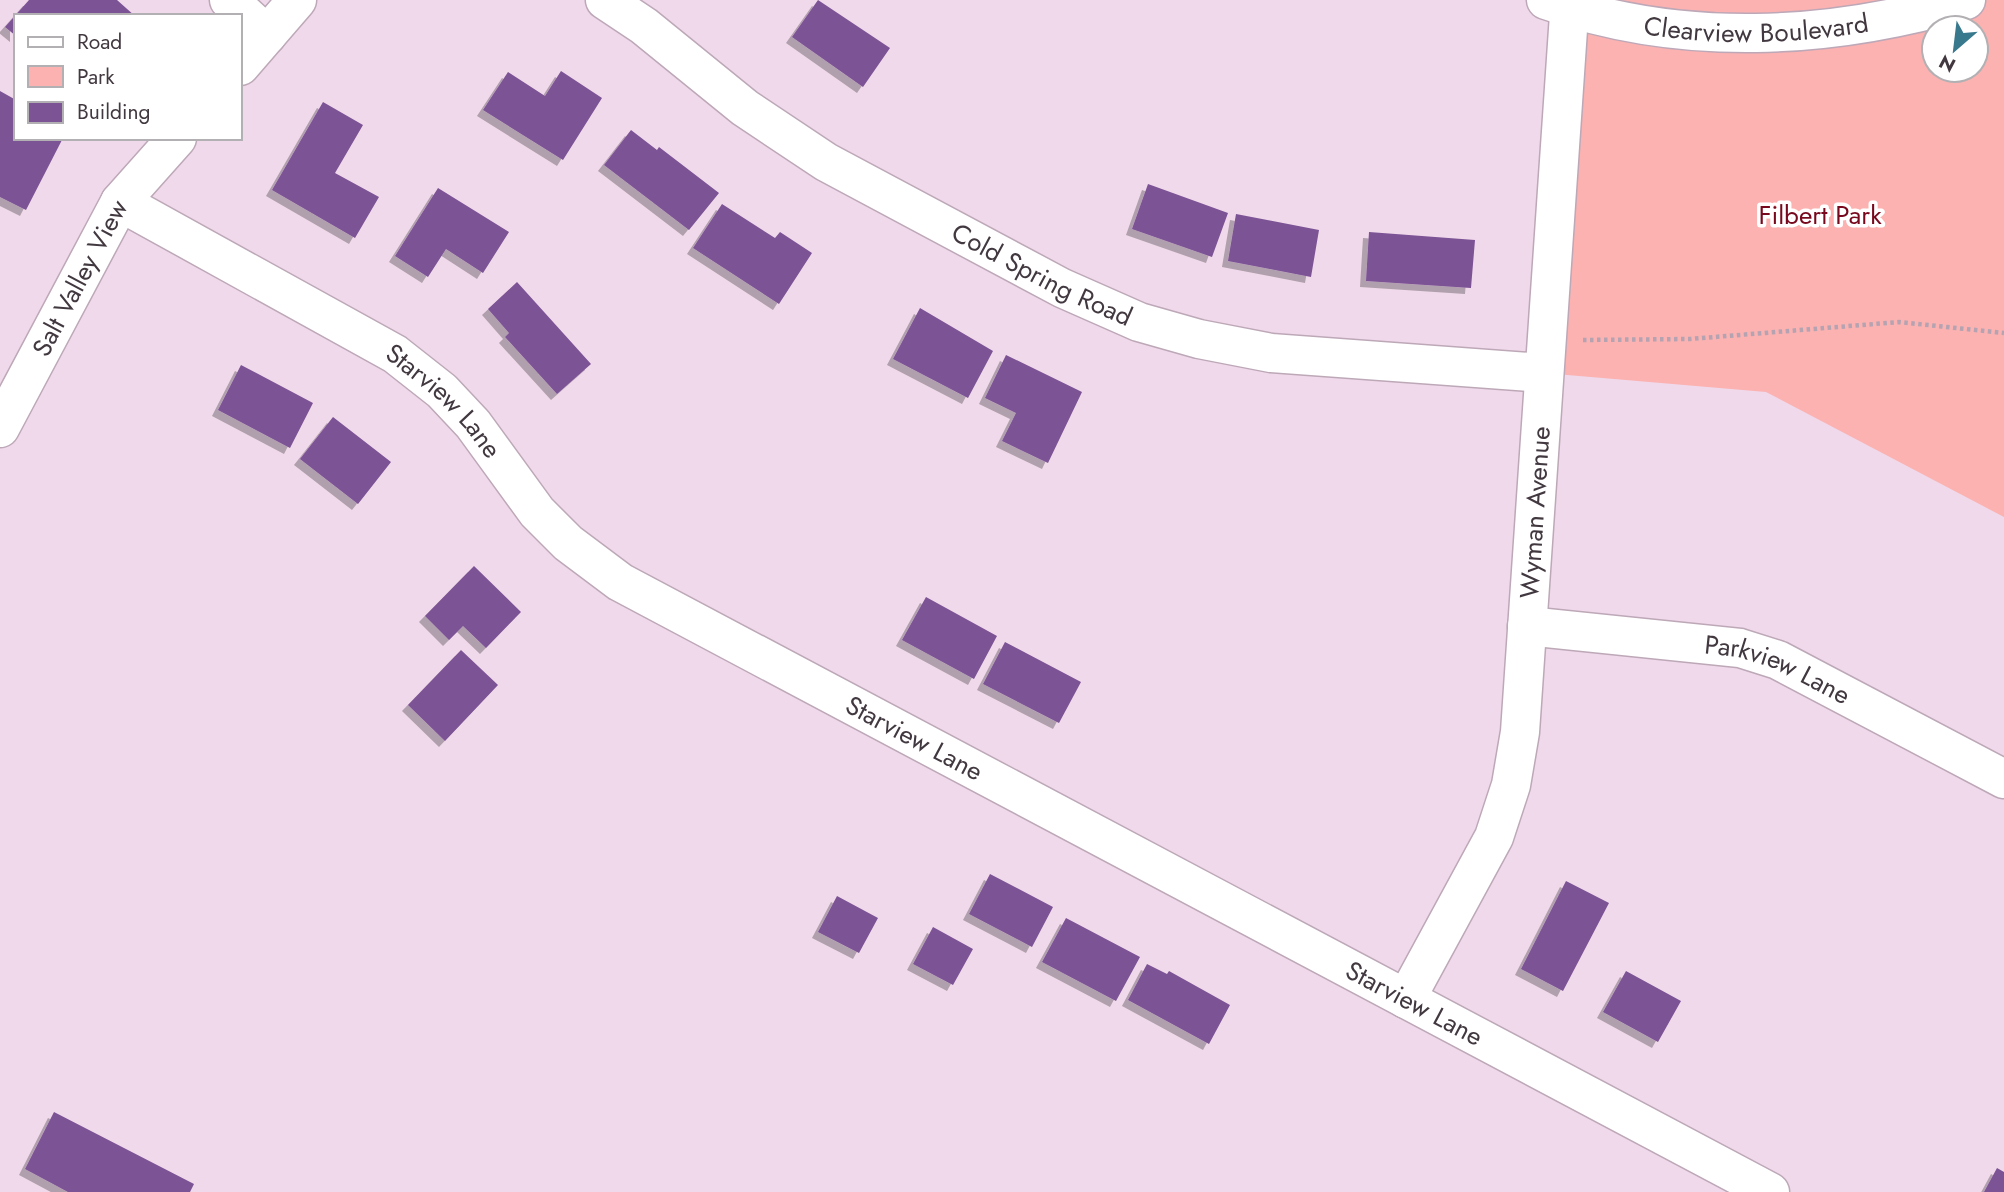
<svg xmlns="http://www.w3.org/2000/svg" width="2004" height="1192" font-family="Jost,sans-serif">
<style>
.green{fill:#fbb2b1;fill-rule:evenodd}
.building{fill:#7c5395;filter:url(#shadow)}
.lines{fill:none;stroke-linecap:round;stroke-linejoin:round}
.minor-casing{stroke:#bda8b8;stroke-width:41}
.path{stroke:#b5a3b1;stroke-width:4.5;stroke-dasharray:3.5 3.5;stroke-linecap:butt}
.minor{stroke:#fff;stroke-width:38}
.labels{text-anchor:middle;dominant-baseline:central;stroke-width:7;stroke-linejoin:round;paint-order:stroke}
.street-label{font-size:26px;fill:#423940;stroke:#fff}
.park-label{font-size:26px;fill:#77081d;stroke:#fff}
</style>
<defs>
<filter id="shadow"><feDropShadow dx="-6" dy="6" stdDeviation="0" flood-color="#0004"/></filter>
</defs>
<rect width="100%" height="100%" fill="#f0d9ea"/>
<!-- green -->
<path class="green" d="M1609,0H1932L1879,12L1701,19Z
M1966,0H2004V517L1766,392L1544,373L1569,8L1697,31ZM1934,28H1976V70H1934Z"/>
<!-- building -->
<path class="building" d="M29,0H117L135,16H16V36L5,27Z
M818,0L890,48L863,87L792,37Z
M561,71L602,98L563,160L483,110L508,72L545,96Z
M0,91L16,100V138H63L26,210L0,197Z
M323,102L363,125L335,173L379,197L355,238L272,190Z
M631,130L657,150L659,147L719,193L689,230L604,165Z
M1148,184L1228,213L1212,257L1132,229Z
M438,188L509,232L483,273L446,249L428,277L395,256Z
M722,204L775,238L780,232L812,253L779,304L693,248Z
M1236,214L1319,230L1311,277L1228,261Z
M1369,232L1475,240L1471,288L1366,281Z
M517,282L591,364L557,394L505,337L509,333L488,309Z
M920,308L993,351L968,398L893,359Z
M1006,355L1082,392L1048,463L1002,441L1016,413L985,398Z
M241,365L313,403L290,448L218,410Z
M333,417L391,462L358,504L300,459Z
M474,566L521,612L486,648L463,626L449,640L425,616Z
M926,597L997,636L974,679L902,640Z
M1005,642L1081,682L1059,723L983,684Z
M461,650L498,685L445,741L408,705Z
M990,874L1053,907L1032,947L969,914Z
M1566,881L1609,903L1563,991L1521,969Z
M837,896L878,918L859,953L818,932Z
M1066,918L1140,957L1116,1001L1042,962Z
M933,927L973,949L953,985L913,964Z
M1147,964L1167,974L1169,971L1230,1005L1209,1044L1128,1000Z
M1626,971L1681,1001L1658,1042L1603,1012Z
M54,1112L194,1184L190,1192H68L25,1169Z
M1997,1168L2004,1172V1192H1984Z"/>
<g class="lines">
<defs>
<g id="minor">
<path d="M229,0L267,35"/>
<path id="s1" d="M605,0L644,26L745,108L826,162L1062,288L1139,322L1199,339L1271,353L1544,373"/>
<path id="s2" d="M1546,0C1682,48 1830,40 1966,0"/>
<path d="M240,66L297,0"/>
<path id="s3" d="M120,202L395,354L442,391L473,424L537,512L568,543L620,582L1770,1192"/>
<path id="s4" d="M0,428L120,202L177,138"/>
<path id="s5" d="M1527,626L1740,648L1778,660L2004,779"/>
<path id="s6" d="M1406,999L1494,837L1511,785L1520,732L1570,0"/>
</g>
</defs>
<!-- minor casing -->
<use href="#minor" class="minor-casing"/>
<!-- path -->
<path class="path" d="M1583,340L1690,339L1899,322L2004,333"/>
<!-- minor -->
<use href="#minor" class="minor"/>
</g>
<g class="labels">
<!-- street labels -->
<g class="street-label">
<text stroke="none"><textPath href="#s2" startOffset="214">Clearview Boulevard</textPath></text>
<text stroke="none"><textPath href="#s1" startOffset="518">Cold Spring Road</textPath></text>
<text stroke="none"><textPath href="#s4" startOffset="170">Salt Valley View</textPath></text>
<text stroke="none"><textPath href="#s3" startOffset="382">Starview Lane</textPath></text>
<text stroke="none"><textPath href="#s6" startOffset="513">Wyman Avenue</textPath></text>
<text stroke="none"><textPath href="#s5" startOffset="256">Parkview Lane</textPath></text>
<text stroke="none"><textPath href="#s3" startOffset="970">Starview Lane</textPath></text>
<text stroke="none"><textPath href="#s3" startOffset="1536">Starview Lane</textPath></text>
</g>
<!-- park labels -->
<g class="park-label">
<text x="1820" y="215">Filbert Park</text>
</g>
</g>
<!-- legend -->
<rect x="14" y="14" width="228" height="126" fill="#ffffff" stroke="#b3b0b3" stroke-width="2"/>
<rect x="28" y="37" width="35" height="10" fill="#ffffff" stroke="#b3b0b3" stroke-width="2"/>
<text x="77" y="49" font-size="21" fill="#423940">Road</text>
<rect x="28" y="66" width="35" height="21" fill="#fbb2b1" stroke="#b3b0b3" stroke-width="2"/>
<text x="77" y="84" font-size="21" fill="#423940">Park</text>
<rect x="28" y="102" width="35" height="21" fill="#7c5395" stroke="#b3b0b3" stroke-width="2"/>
<text x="77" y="119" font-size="21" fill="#423940">Building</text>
<!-- north arrow -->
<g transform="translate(1955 49) rotate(208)"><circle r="33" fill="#ffffff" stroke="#b3b0b3" stroke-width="2"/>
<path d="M0-5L12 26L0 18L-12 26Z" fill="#39798d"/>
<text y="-10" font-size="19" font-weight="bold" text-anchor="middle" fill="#423940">N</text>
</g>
</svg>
